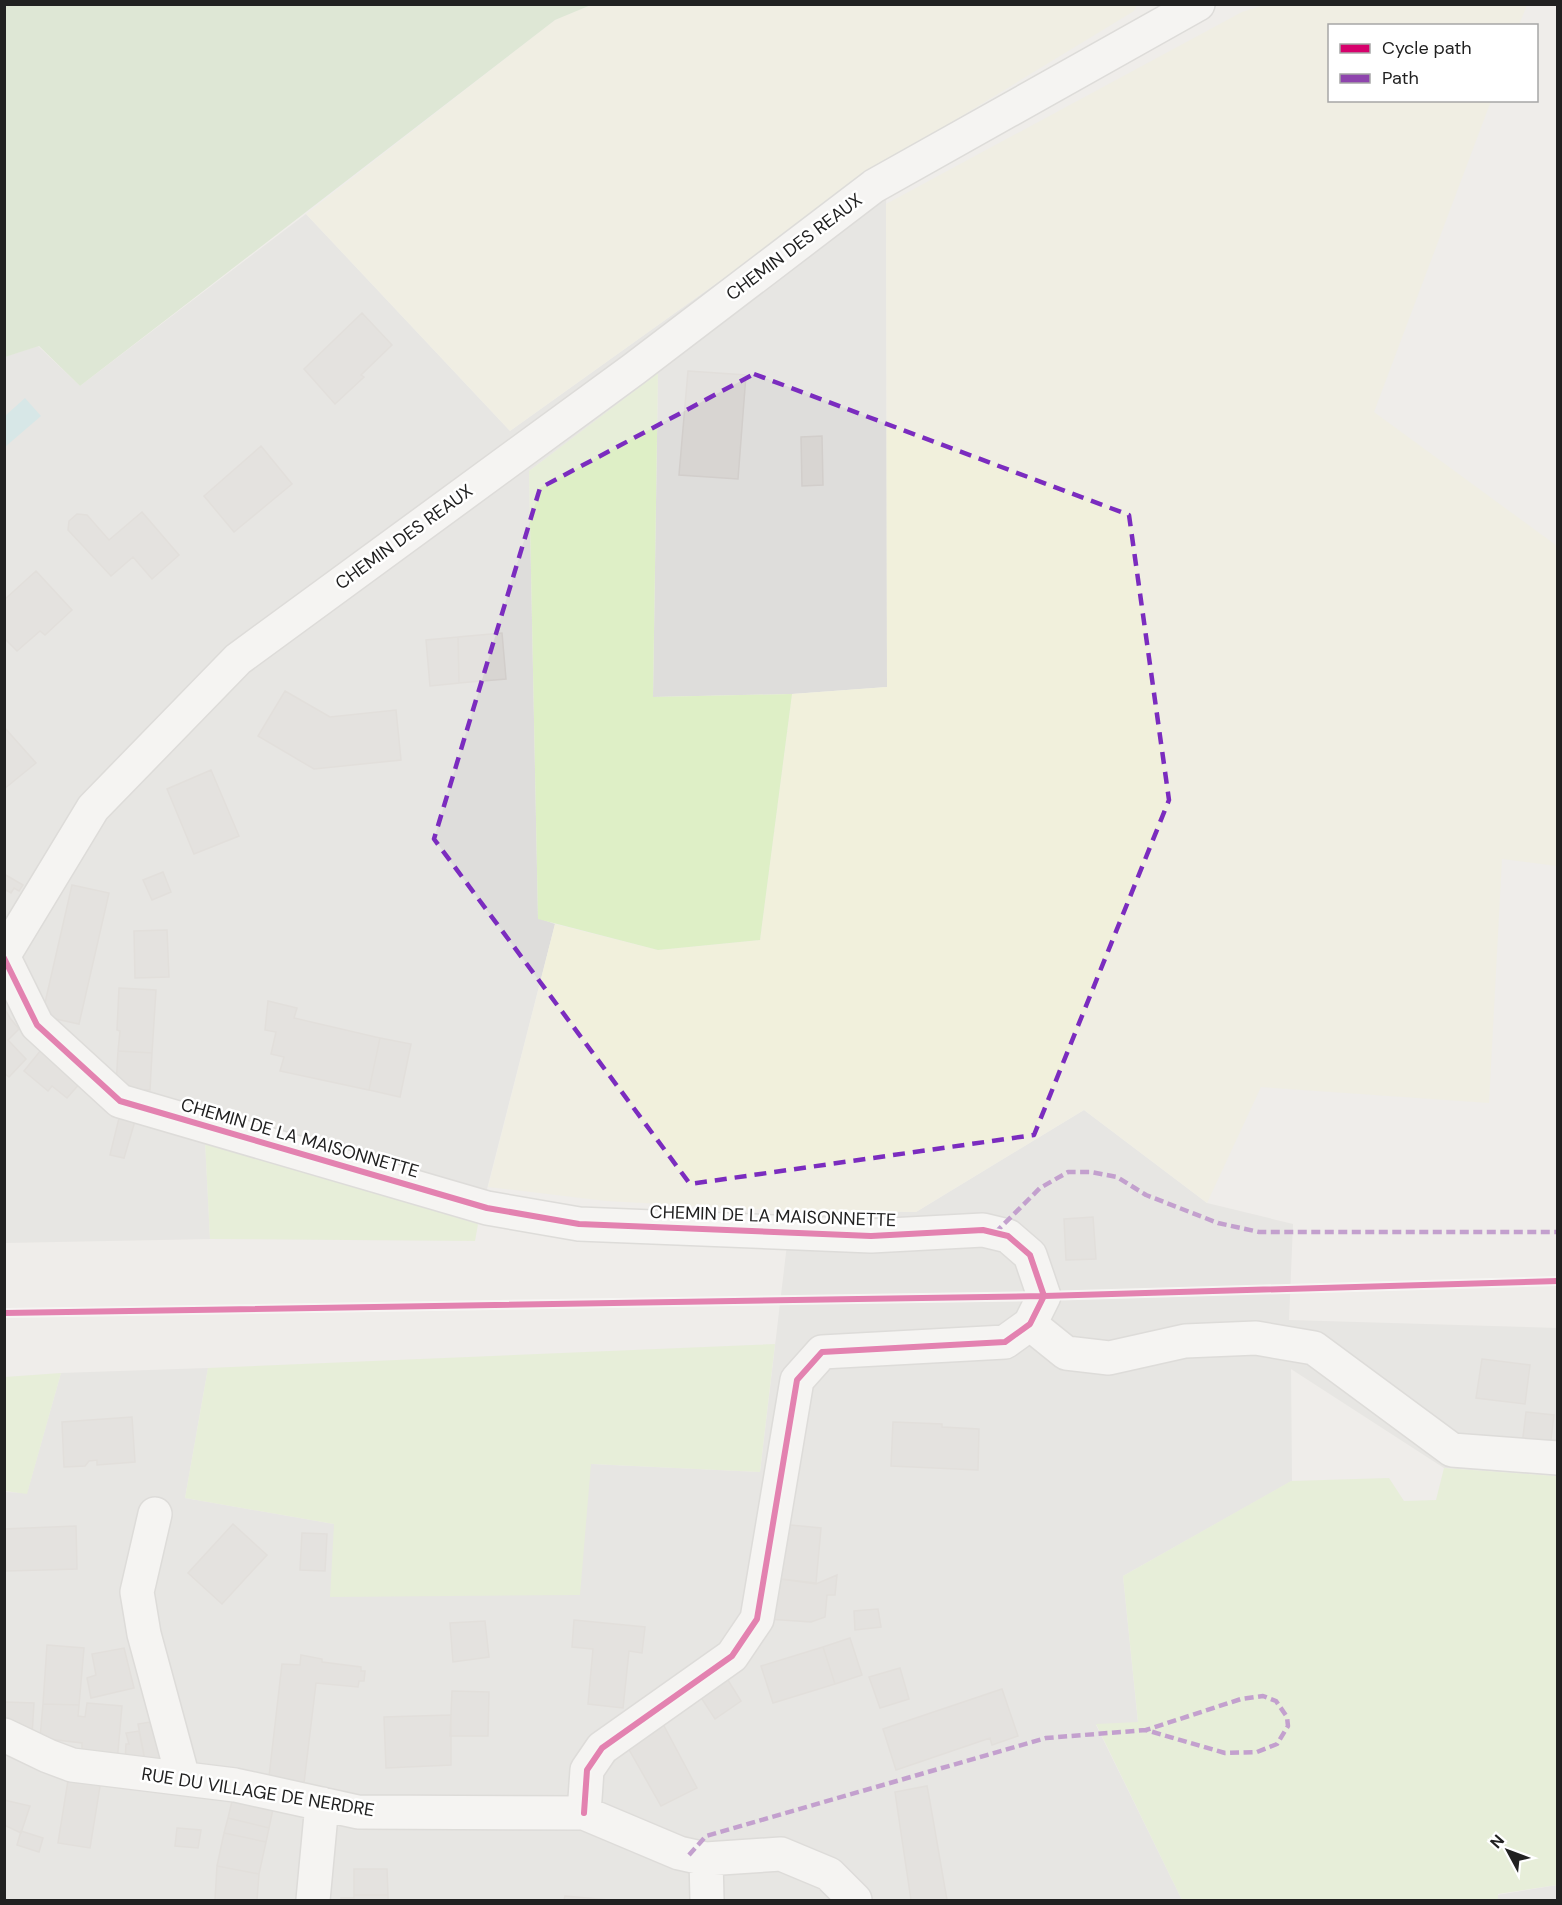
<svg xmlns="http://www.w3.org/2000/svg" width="1562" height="1905" font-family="'DM Sans',sans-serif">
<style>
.residential{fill:#dedddb}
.farmland{fill:#f1f0dc}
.grass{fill:#deefc6}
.forest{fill:#cbe0bc}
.water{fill:#bae0e5}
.building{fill:#d8d5d2;stroke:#d2cecb;stroke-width:1.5}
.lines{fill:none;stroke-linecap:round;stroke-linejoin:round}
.minor-casing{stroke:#c8c7c6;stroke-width:36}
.minor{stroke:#fdfcfc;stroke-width:33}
.quiet{stroke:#8e44ad;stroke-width:4.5;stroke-dasharray:9 4.5;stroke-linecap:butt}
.cycleway-casing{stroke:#fff;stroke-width:10}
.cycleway{stroke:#d6006c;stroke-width:6}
.marked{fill:none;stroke:#7b2cbf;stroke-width:4.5;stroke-dasharray:12 8;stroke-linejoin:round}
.labels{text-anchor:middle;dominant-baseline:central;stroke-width:5;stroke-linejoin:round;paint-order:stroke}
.street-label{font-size:18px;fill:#212121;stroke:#fff}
</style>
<rect width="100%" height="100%" fill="#efedea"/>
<!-- residential -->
<path class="residential" d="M886,162L887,687L792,694L653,697L658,374L529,471L538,918L555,924L478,1224L205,1141L210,1239L5,1243L4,357L38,346L80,386L306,214L510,431Z
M1084,1110L1207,1203L1293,1224L1289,1320L1557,1328V1476L1444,1468L1291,1369L1292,1481L1123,1576L1138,1723L1096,1725L1182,1900H5L4,1492L27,1493L61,1373L208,1368L185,1498L334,1524L591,1464L760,1472L791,1211L916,1212Z
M1557,1885V1900H1498L1497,1895Z"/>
<!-- farmland -->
<path class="farmland" d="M591,5H1137L1134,11L886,162L510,431L306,214L555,20Z
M1264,5H1527L1519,25L1330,26V100L1491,101L1374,412L1557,546V866L1502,859L1489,1103L1261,1087L1207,1203L1084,1110L916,1212L791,1211L606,1201L488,1187L555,924L658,950L760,940L792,694L887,687L886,204L1242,12Z"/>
<!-- grass -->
<path class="grass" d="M658,373L653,697L792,694L760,940L658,950L538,919L529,471Z
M205,1141L478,1224L475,1241L210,1239Z
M775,1344L760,1472L591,1464L580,1595L330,1597L334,1524L185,1498L208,1368Z
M61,1373L27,1494L5,1491V1377Z
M1444,1468L1557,1476V1885L1498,1894V1900H1182L1096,1724L1138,1722L1123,1576L1291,1481L1389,1478L1404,1501L1436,1500Z"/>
<!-- forest -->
<path class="forest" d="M4,5L5,4L591,5L555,20L80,386L39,346L5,357Z"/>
<!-- water -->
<path class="water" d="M25,398L41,416L5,447V416Z"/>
<!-- building -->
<path class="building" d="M362,313L392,345L361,375L364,377L335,404L304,369Z
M688,371L746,375L738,479L679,475Z
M822,436L823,485L802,486L801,437Z
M261,446L292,484L234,532L204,496Z
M142,512L179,555L152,579L133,557L111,576L68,530L69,521L77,514L87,515L109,540Z
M36,571L72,610L45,635L40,631L17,651L4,638V600Z
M502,633L506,679L459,683L458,637Z
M458,637L459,683L430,686L426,640Z
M285,691L330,717L396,710L401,760L314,769L258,736Z
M4,727L36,763L4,789Z
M211,770L239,836L194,854L167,789Z
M163,872L171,892L152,900L143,880Z
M4,874L23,885L19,891L14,888L11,893L4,889Z
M72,885L109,893L79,1024L42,1016Z
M167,930L169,977L135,978L134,931Z
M119,988L156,990L152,1053L118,1051L120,1031L117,1030Z
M268,1001L297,1008L294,1018L380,1038L369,1090L280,1071L284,1057L271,1054L276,1032L265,1030Z
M4,1008L10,1018L19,1029L8,1040L26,1059L9,1077L4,1073Z
M380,1038L411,1044L400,1097L369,1090Z
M41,1050L81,1082L67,1098L52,1086L48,1091L24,1071Z
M118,1051L152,1053L150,1090L118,1089L116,1087Z
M119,1118L135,1121L124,1158L110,1155Z
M1093,1217L1096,1259L1066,1260L1064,1219Z
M1482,1359L1530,1365L1525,1404L1476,1398Z
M1526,1412L1554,1415L1550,1448L1522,1445Z
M132,1417L135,1462L97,1465V1460L89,1461L85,1466L64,1467L62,1422Z
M893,1422L942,1424V1427L979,1429L978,1470L891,1466Z
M233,1524L267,1555L222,1604L188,1573Z
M780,1524L821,1528L816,1583L773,1578Z
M76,1526L77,1569L6,1571L4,1529Z
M302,1533L327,1534L325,1571L300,1570Z
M837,1575L835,1595H827L825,1617L811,1622L768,1619L773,1578L816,1584Z
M878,1609L881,1627L855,1630L854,1611Z
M574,1620L645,1627L642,1653L629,1651L623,1708L588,1704L593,1649L572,1647Z
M485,1621L489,1657L453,1662L450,1623Z
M850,1638L862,1675L835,1684L823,1647Z
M47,1645L84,1648L79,1705L43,1704Z
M823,1647L835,1684L773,1703L761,1666Z
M124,1648L134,1688L91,1698L87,1678L96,1675L92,1654Z
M301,1655L322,1659V1662L361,1667V1671H365L364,1681H359L358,1687L316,1683L304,1783L269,1777L282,1664L300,1665Z
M900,1668L909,1699L880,1708L869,1677Z
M726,1677L741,1701L715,1719L700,1696Z
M1002,1689L1018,1736L992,1745L990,1738L896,1770L883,1729Z
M452,1691L489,1692L488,1736H450Z
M4,1702L34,1703L32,1735L4,1726Z
M87,1703L122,1706L117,1762L82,1758V1743L40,1738L43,1704L79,1705L78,1716L85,1717Z
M451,1715V1765L386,1768L384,1717Z
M150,1722L155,1737L162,1735L170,1767L146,1765L138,1724Z
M663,1724L697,1788L661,1806L627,1746Z
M139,1731L146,1765L125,1763L126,1744H129L126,1733Z
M69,1774L101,1780L90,1848L58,1843Z
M927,1786L930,1802L947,1900H911L895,1792Z
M233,1797L273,1809L269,1828L228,1818Z
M4,1800L30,1806L21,1833L4,1825Z
M228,1818L269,1828L266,1842L224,1833Z
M177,1828L201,1830L198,1848L175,1846Z
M21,1831L43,1838L39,1852L17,1845Z
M224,1833L266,1842L259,1874L217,1866Z
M217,1866L259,1874L257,1900H215Z
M354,1869H387L388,1895H354Z
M354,1895H388V1900H341V1898H354Z
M565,1896L609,1900H564Z"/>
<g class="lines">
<defs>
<path id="minor" d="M4,955L93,808L238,659L634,369L874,186L1198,4
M4,958L37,1025L120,1101L487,1208L579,1224L871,1236L983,1230L1008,1236L1030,1255L1044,1296L1030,1324L1005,1342L822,1352L797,1380L757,1619L732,1656L602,1748L587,1770L584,1813
M1030,1324L1066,1353L1109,1358L1185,1341L1256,1338L1314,1348L1452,1450L1558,1458
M155,1514L137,1592L144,1634L183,1778
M4,1735L48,1756L72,1765L235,1785L358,1812L584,1813L679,1853L706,1859L781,1854L829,1874L855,1900
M706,1859L707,1900
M313,1900L322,1804"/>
</defs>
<!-- minor casing -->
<use href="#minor" class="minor-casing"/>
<!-- minor -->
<use href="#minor" class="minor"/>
<!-- quiet -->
<path class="quiet" d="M995,1233L1040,1188L1068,1172H1091L1117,1177L1146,1195L1218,1223L1259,1232H1558
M689,1855L706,1836L1046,1738L1146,1730L1225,1753L1257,1752L1277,1744L1288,1726L1287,1717L1276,1701L1263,1696L1241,1699L1146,1730"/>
<defs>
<path id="cycleway" d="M4,958L37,1025L120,1101L487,1208L579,1224L871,1236L983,1230L1008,1236L1030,1255L1044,1296L1030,1324L1005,1342L822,1352L797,1380L757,1619L732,1656L602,1748L587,1770L584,1813
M4,1313L1044,1296L1558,1281"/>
</defs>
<!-- cycleway casing -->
<use href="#cycleway" class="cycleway-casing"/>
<!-- cycleway -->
<use href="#cycleway" class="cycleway"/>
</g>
<!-- marked area -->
<path d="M0 0H1562V1905H0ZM754,374L1129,515L1169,800L1034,1135L690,1184L434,839L540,488Z" fill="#efedea" fill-opacity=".55" fill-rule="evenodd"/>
<path class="marked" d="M754,374L1129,515L1169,800L1034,1135L690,1184L434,839L540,488Z"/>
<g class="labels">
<!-- street labels -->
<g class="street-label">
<text transform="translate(794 247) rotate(-37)">CHEMIN DES REAUX</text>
<text transform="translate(404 537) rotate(-36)">CHEMIN DES REAUX</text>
<text transform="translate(300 1138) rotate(16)">CHEMIN DE LA MAISONNETTE</text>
<text transform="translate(773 1216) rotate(2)">CHEMIN DE LA MAISONNETTE</text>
<text transform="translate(258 1792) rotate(9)">RUE DU VILLAGE DE NERDRE</text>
</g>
</g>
<!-- border -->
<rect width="1562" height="1905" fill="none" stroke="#212121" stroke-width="12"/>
<!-- legend -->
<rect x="1328" y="24" width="210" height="78" fill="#ffffff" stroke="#a6a6a6" stroke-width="1.5"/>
<rect x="1340" y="44" width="30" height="9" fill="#d6006c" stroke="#a6a6a6" stroke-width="1.5"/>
<text x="1382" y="54" font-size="18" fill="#212121">Cycle path</text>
<rect x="1340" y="74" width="30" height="9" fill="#8e44ad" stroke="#a6a6a6" stroke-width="1.5"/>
<text x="1382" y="84" font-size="18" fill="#212121">Path</text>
<!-- north arrow -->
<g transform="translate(1508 1851) rotate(311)" stroke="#ffffff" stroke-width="4.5" paint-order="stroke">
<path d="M0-4.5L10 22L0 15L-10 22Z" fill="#212121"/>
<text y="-9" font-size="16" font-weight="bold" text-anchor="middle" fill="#212121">N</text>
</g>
</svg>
